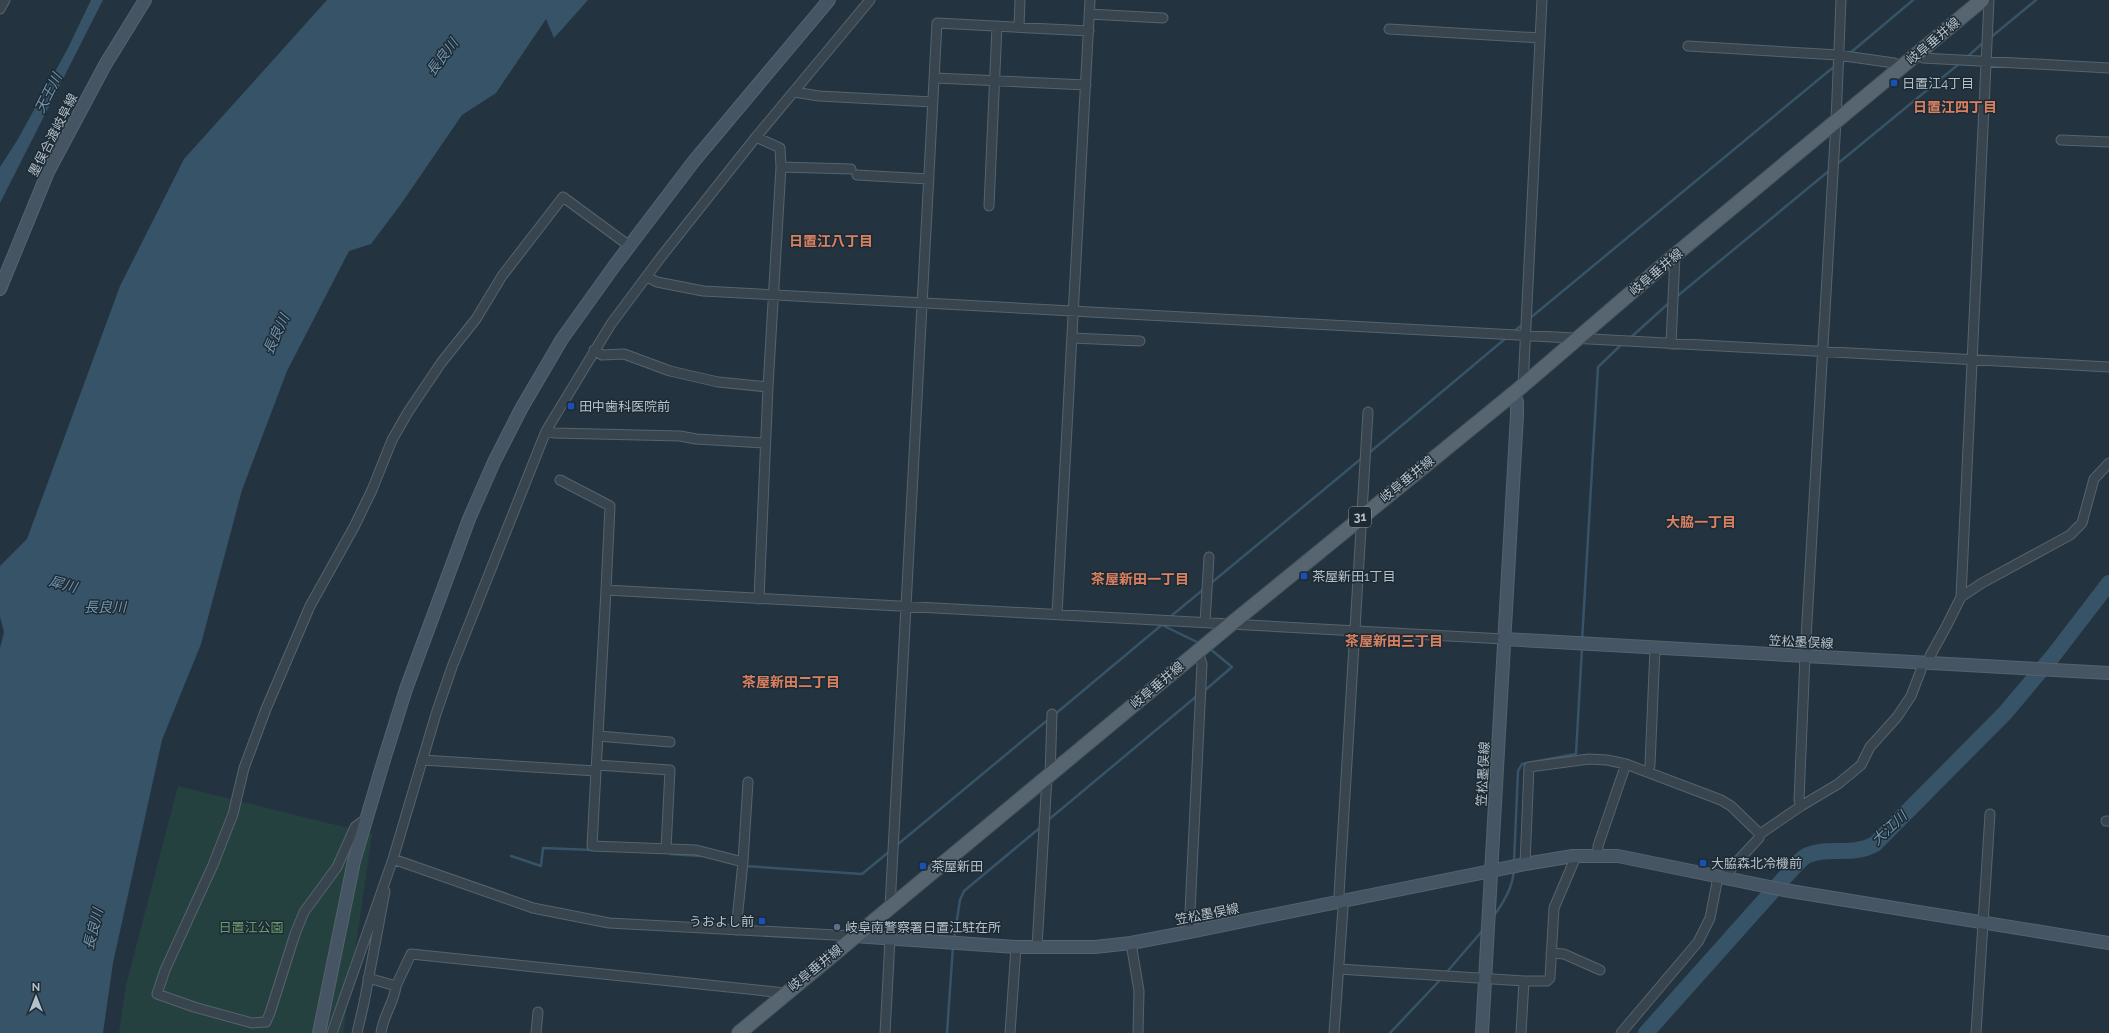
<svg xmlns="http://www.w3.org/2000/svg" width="2109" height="1033" font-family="Raleway,'Noto Sans JP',sans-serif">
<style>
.green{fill:#25413f}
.water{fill:#375367}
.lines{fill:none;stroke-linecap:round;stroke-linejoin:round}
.stream{stroke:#375367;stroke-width:2.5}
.river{stroke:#375367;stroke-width:16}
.street-casing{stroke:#56636d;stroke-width:11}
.secondary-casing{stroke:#56636d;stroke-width:14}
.primary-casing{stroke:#44515b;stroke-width:16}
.street{stroke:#38454f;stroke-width:9}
.secondary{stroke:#455563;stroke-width:12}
.primary{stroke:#56656f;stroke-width:14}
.transit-dot{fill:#1a4fb4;stroke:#1d2a34;stroke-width:1.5}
.service-dot{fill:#5c6f8a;stroke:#1d2a34;stroke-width:1.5}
.labels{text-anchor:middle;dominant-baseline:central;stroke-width:3;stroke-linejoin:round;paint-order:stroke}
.shield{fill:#1d2a34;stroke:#87939d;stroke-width:1}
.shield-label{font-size:12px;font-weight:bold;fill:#b4c0ca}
.street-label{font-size:13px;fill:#b4c0ca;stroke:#1d2a34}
.poi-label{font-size:13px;fill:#b4c0ca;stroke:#1d2a34;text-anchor:start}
.park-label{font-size:13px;fill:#6a9c6d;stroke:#1d2a34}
.water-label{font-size:14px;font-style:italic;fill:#7396af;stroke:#1d2a34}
.neighbourhood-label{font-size:14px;font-weight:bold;fill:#d98060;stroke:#1d2a34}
</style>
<rect width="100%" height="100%" fill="#233440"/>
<!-- green -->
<path class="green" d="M178,786L372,834L343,1033H119L126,985Z"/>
<!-- water -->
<path class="water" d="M91,0H103L0,203V167L18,139L68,48Z
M327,0H588L554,38L546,19L496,93L462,115L401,204L371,244L349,251L287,371L242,490L201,644L162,740L113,963L103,1033H0V648L4,632L0,617V566L27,539L120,286L184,159Z"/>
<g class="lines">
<!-- stream -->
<path class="stream" d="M1990,38L2036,0
M1849,54L1913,0
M1967,57L1984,42
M1836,165L1960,63
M1675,298L1830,170
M1529,319L1836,65
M1513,332L1523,324
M1629,339L1670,302
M1369,453L1506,338
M1210,584L1362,458
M1170,617L1205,588
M1162,625L1199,643
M1582,641L1598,367L1623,343
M1204,691L1232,667L1209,648
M1054,715L1164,623
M1047,821L1198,695
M897,845L1050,718
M670,854L701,856
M511,856L541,866L543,848L593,850
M1514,862L1518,771L1522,764L1576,754L1582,648
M745,866L862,874L890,851
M1493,917C1504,902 1513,887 1514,869
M954,939L960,900L964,891L1042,826
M1446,973L1483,930
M947,1033L953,946
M1390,1033L1441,979"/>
<!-- river -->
<path class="river" d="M1646,1033L1794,867C1798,863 1803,857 1808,855C1830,846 1852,857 1875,844L2005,713L2053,656L2109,583"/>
<defs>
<path id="street" d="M0,9L5,0
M1089,14L1163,18
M1019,27L1020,0
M1389,29L1540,38
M1688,46L1838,55L1894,63L1902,67
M1916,55L1923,58L2109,68
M935,78L1086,85
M794,92L819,96L933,102
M756,137L780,148L781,167L768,387L759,599
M2061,140L2109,142
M781,167L851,169
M857,175L929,179
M989,206L997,26
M647,277L657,282L703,291L2109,367
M1072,338L1140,341
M1671,344L1675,255
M594,350L602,355L624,354L670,371L718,382L768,387
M1523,386L1542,0
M546,431L554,433L680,436L696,439L765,443
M560,480L610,506L606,590
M1961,597L1982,583L2070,535L2082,523L2094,479L2109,463
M1057,614L1090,0
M1205,622L1209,557
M1929,663L1930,656L1946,627L1961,597L1989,0
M598,736L670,742
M422,760L596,771L606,590L1504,639
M597,765L670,770L666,849
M596,771L592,846L696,850L743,862
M1648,772L1650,765L1655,648
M1050,775L1052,714
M1801,806L1799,800L1805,656L1836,121L1841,0
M367,818L355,827L337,867L304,912L295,934L270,1013L266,1022L252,1023L194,1007L157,994L165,970L213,865L233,814L244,768L266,709L310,606L354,527L372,490L392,440L408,412L441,363L476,319L502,276L563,197L624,242
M2106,821H2109
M1598,855V846L1626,764
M393,859L533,908L609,923L854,936
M1525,864L1529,767L1589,759L1607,760L1626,764L1721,800L1731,806L1760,834
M1725,878L1733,866L1759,838L1760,834L1801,806L1838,784L1861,765L1870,747L1897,717L1911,696L1921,670V662
M890,907L937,23L1089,31
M736,930L743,862L748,782
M1189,932L1202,664L1198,651
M1131,943L1139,991L1138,1033
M1037,947L1047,777
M1551,953L1564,954L1600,970
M1339,969L1524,981
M368,978L396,986C394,1003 383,1016 381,1033
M396,986L411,954L785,993
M332,1033L393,859L436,714L452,667L546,431L611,324L661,257L756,137L870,0
M357,1033L364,1003L385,891
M536,1033L538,1012
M885,1033L890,939
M1010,1033L1016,947
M1334,1033L1343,908L1339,895L1368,412
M1521,1033L1524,981H1547L1550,978L1554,908L1574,861L1573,856
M1621,1033L1698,942L1710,918L1718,877
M1976,1033L1990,814"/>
<path id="secondary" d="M0,289L48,172L105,65L145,0
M1504,639L2109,673
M854,936L1016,947H1095L1131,943L1189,932L1525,864L1573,856H1618L1784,890L2109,943
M319,1033L354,861L383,763L406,689L469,519L494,462L521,409L562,339L615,265L694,161L829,0
M1482,1033L1517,415V402L1514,393"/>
<path id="primary" d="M739,1033L1231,624L1514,393L1675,255L1982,0"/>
</defs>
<!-- street casing -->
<use href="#street" class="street-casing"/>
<!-- secondary casing -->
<use href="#secondary" class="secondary-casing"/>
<!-- primary casing -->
<use href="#primary" class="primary-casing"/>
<!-- street -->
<use href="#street" class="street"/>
<!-- secondary -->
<use href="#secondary" class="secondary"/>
<!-- primary -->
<use href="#primary" class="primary"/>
</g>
<!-- markers -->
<g class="transit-dot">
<rect x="1890" y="79" width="8" height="8" rx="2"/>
<rect x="567" y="402" width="8" height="8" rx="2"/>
<rect x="1300" y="572" width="8" height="8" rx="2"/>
<rect x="1699" y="859" width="8" height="8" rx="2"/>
<rect x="919" y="862" width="8" height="8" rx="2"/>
<rect x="758" y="917" width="8" height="8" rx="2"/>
</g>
<circle class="service-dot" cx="837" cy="927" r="4"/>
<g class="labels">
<!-- shield labels -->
<rect class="shield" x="1349" y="507" width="22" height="20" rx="3"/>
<g class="shield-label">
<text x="1360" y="517">31</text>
</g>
<!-- street labels -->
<g class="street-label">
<text transform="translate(1933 41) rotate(-40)">岐阜垂井線</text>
<text transform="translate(53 135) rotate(-63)">墨俣合渡岐阜線</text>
<text transform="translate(1656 272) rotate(-40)">岐阜垂井線</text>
<text transform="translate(1407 479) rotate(-39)">岐阜垂井線</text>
<text transform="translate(1801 642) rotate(3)">笠松墨俣線</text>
<text transform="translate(1157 685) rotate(-40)">岐阜垂井線</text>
<text transform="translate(1483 774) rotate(-87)">笠松墨俣線</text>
<text transform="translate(1207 914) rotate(-11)">笠松墨俣線</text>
<text transform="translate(815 968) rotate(-39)">岐阜垂井線</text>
</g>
<!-- poi labels -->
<g class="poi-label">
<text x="1902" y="83">日置江4丁目</text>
<text x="579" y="406">田中歯科医院前</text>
<text x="1312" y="576">茶屋新田1丁目</text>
<text x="1711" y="863">大脇森北冷機前</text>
<text x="931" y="866">茶屋新田</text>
<text x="754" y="921" text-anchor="end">うおよし前</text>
<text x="845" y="927">岐阜南警察署日置江駐在所</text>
</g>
<!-- park labels -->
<g class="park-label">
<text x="251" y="927">日置江公園</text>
</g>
<!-- water labels -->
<g class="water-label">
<text transform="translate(442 57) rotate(-53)">長良川</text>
<text transform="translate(48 93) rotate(-63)">天王川</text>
<text transform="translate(276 334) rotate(-65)">長良川</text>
<text transform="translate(63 584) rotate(15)">犀川</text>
<text x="105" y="607">長良川</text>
<text transform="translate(1889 828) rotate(-43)">大江川</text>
<text transform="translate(93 929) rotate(-76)">長良川</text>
</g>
<!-- neighbourhood labels -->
<g class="neighbourhood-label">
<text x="1955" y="107">日置江四丁目</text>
<text x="831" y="241">日置江八丁目</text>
<text x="1701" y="522">大脇一丁目</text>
<text x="1140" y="579">茶屋新田一丁目</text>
<text x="1394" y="641">茶屋新田三丁目</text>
<text x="791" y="682">茶屋新田二丁目</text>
</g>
</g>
<!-- north arrow -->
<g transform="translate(36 997)" stroke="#1d2a34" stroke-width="3" paint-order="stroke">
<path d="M0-3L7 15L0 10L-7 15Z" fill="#b4c0ca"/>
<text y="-6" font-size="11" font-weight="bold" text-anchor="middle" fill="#b4c0ca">N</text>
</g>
</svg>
